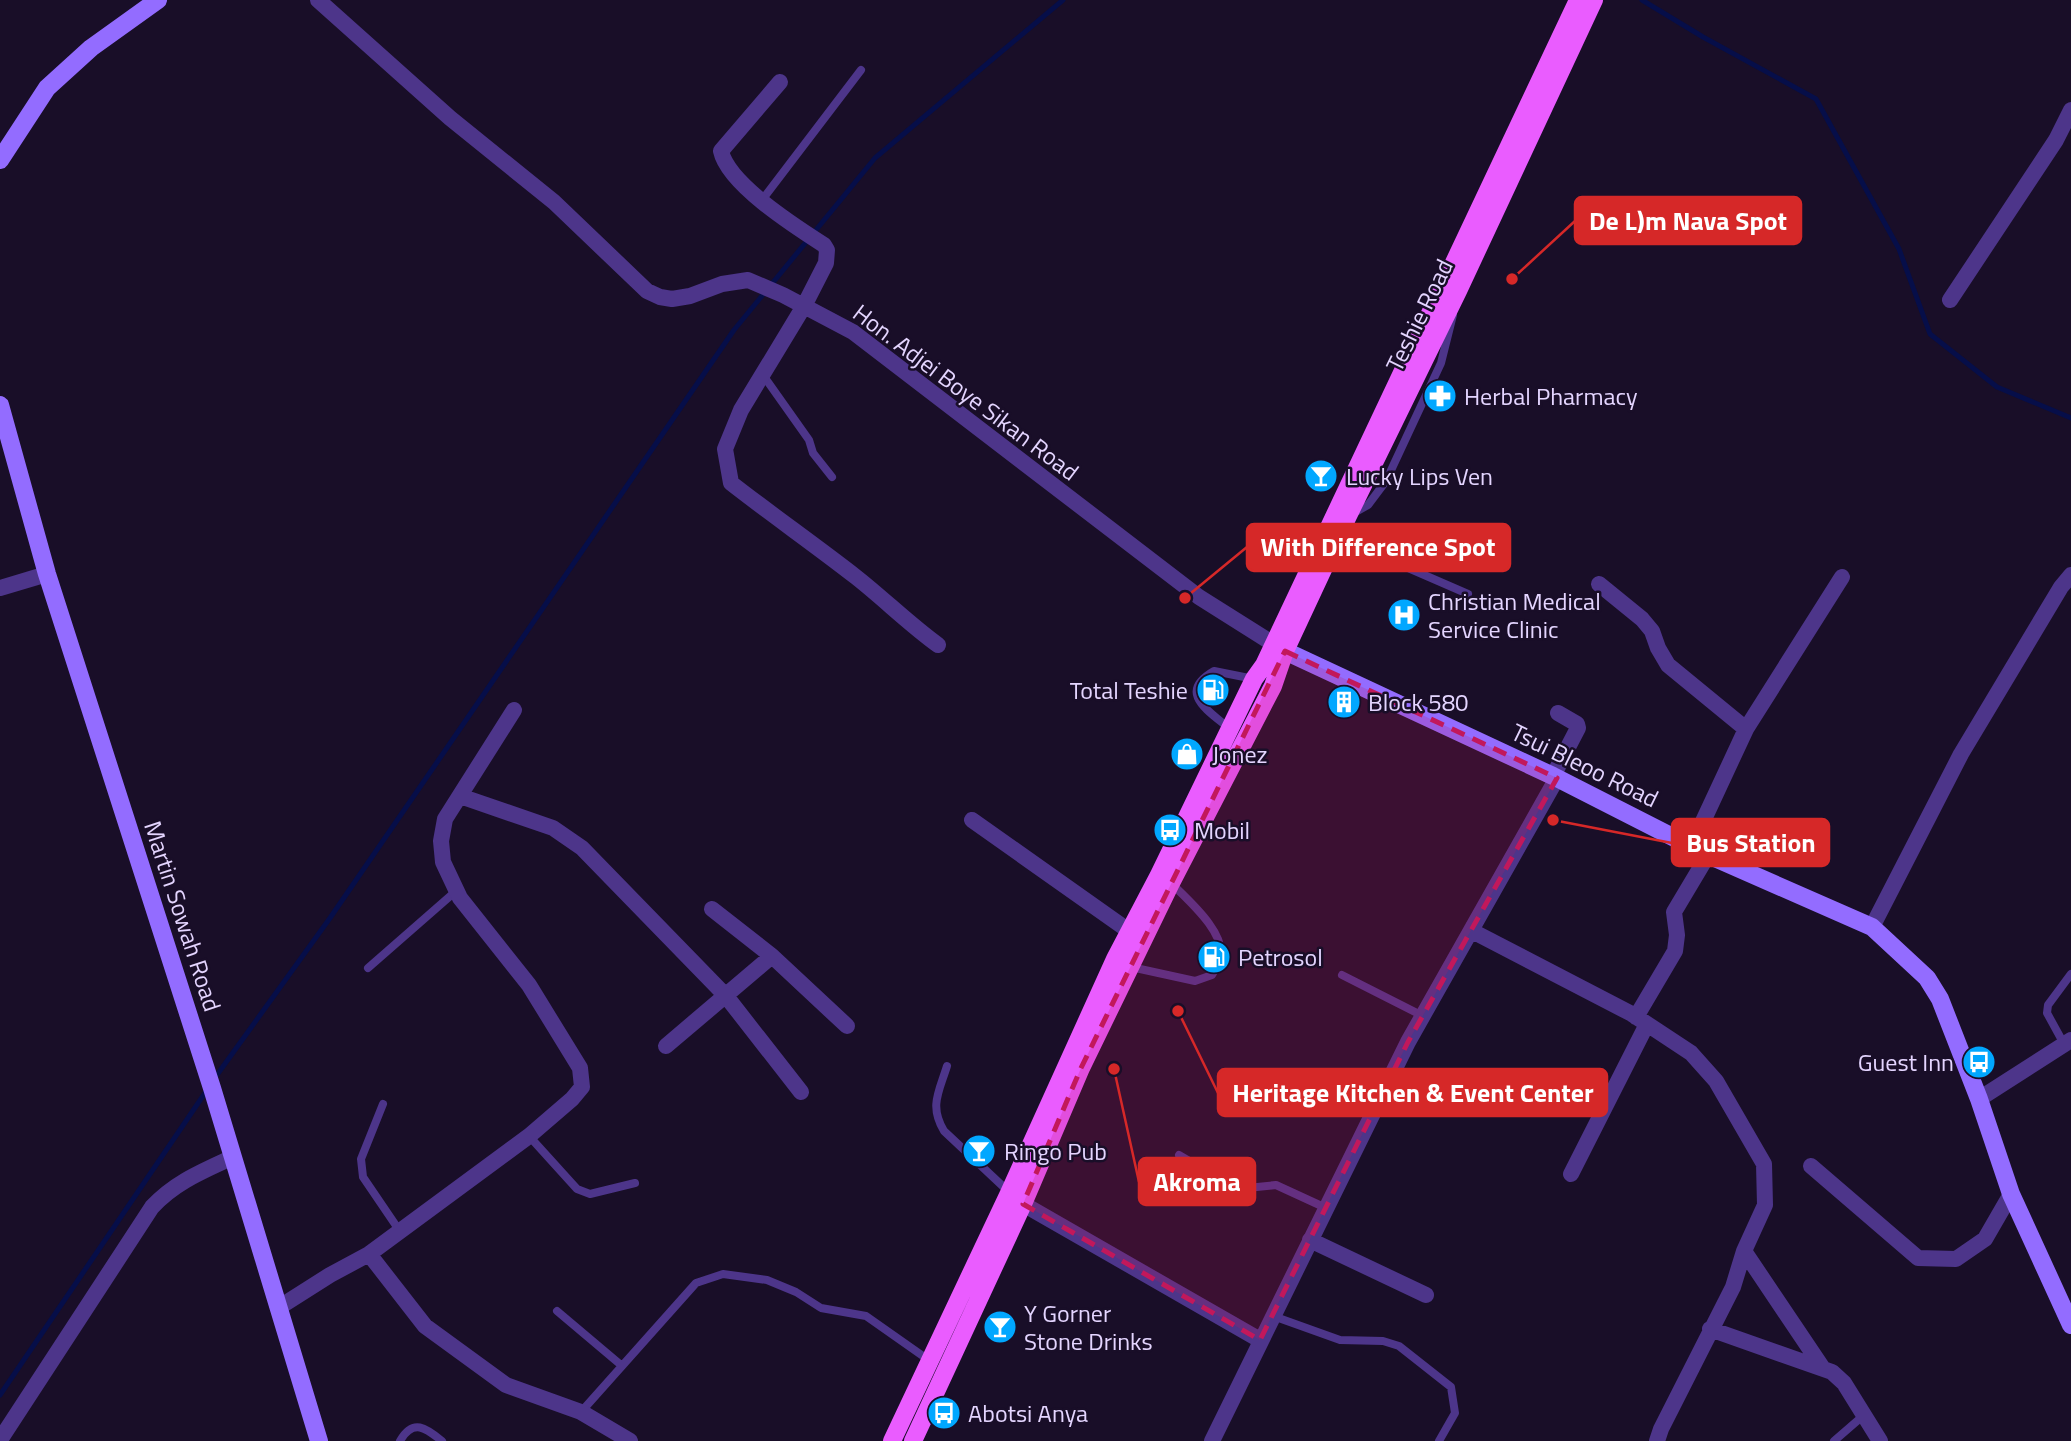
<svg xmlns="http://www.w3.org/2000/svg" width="2071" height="1441" font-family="'Titillium Web',sans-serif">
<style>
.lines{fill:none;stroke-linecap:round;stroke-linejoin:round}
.stream{stroke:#060e49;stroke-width:5}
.lane{stroke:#4d358a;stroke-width:8}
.street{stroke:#4d358a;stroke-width:16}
.secondary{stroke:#936cff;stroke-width:18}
.primary{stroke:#ea5cff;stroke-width:18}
.marked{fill:#c2185b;fill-opacity:0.2;stroke:#c2185b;stroke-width:5;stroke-dasharray:14 9;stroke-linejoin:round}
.labels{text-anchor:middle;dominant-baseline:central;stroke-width:5;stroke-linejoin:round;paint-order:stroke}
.street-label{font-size:24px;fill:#e4d5ff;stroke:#190e28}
.poi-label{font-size:24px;fill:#e4d5ff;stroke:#190e28;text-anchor:start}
.leader{fill:none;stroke:#d62828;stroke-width:2.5}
.callout-dot{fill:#d62828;stroke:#190e28;stroke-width:2.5}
.callout{fill:#d62828;stroke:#d62828;stroke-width:2.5}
.callout-label{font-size:26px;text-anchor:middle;font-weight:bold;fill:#fff}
</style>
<rect width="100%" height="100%" fill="#190e28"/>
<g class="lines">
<!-- stream -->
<path class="stream" d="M1642,0L1703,37L1816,99L1899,249L1930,334L1997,387L2071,418
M214,1079L330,918L734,330L875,158L1063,0
M0,1395L207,1090"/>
<!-- lane -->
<path class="lane" d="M762,200L861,70
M763,375L809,440L813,453L832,477
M1352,514L1368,505L1386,481L1441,363L1453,315
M1339,538L1468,594
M1230,729C1209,711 1176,693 1214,671L1254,679
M1131,967L1195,981L1212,975C1214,971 1219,965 1220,960C1228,934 1188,900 1171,883
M368,968L456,891
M1342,975L1423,1016
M2064,1044L2047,1013L2048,1005L2071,974
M947,1066C939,1092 929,1106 944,1131L1009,1192
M383,1104L361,1159L363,1177L399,1230
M529,1136L577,1189L590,1194L635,1183
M1179,1155L1237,1189L1276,1185L1326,1208
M557,1311L621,1365
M1273,1316L1340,1340L1383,1341L1399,1346L1451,1387L1455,1413L1439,1441
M581,1412L696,1283L723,1274L767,1280L796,1292L821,1308L866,1316L930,1361
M400,1441C413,1418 426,1428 442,1441
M1834,1441L1864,1415"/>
<!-- street -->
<path class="street" d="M318,0L450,118L554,202L647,291L660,297L672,299L690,296L722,284L748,280L783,295L853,332L1199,597L1283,650
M780,82L721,151C728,184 796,227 824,245L827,250L826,263L804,306L741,410L725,449L731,483C772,515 815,545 856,577C884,599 909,624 938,645
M1950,300L2056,140L2071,110
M1599,584L1642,619L1652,631L1658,648L1668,665L1746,729
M0,588L47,574
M1553,776L1578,728L1577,724L1558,713
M460,796L553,828L582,848L726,996L801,1092
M972,820L1129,931
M1692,845L1746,729L1842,577
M712,909L772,956L847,1026
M1872,927L1961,754L2061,587L2071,575
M1472,931L1632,1014L1691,1053L1716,1081L1764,1164L1765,1205L1744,1251L1733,1287L1661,1429L1657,1441
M1636,1017L1675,951L1677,935L1674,912L1708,855
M666,1046L772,956
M1979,1099L2071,1040
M1811,1166L1918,1258L1956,1259L1985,1239L2011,1194
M1571,1174L1647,1024
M1023,1204L1260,1340
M1310,1240L1426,1295
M1744,1251L1822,1367
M369,1254L529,1136L572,1099L582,1087L580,1068L529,985L460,898L443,862L441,841L445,819L514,710
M278,1308L330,1275L369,1254L425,1326L506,1385L581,1412L630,1441
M1710,1329L1832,1372L1844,1383L1880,1441
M0,1440L152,1207C175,1182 203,1171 233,1157
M1212,1441L1408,1042L1557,778"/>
<!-- secondary -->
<path class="secondary" d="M0,160L47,88L91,48L158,0
M0,405L47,574L212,1088L319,1441
M1285,651L1553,776L1708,855L1872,927L1927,978L1940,999L1979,1099L2011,1194L2071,1325"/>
<!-- primary -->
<path class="primary" d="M892,1441L1009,1193L1115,959L1159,875L1254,679L1264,665L1578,0
M913,1441L1023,1204L1081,1068L1171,883L1273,686L1285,651L1348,516L1458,291L1594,0"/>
</g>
<!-- marked area -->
<path class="marked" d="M1285,651L1557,778L1408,1042L1260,1340L1023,1204L1081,1068Z"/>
<!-- icons -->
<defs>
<symbol id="pharmacy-disc" viewBox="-11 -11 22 22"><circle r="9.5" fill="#01a7ff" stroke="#190e28"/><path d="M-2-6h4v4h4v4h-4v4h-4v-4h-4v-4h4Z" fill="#fff"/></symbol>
<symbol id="bar-disc" viewBox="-11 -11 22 22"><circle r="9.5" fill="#01a7ff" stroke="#190e28"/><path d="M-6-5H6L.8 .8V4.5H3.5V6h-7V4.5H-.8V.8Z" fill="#fff"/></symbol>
<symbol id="hospital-disc" viewBox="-11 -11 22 22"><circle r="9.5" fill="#01a7ff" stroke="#190e28"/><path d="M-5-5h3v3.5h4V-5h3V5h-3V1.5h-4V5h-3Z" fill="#fff"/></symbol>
<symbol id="fuel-disc" viewBox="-11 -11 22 22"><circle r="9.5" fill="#01a7ff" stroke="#190e28"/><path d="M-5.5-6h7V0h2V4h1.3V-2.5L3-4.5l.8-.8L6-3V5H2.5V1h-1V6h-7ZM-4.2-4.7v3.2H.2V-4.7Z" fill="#fff"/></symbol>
<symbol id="building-disc" viewBox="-11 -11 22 22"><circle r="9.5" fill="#01a7ff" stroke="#190e28"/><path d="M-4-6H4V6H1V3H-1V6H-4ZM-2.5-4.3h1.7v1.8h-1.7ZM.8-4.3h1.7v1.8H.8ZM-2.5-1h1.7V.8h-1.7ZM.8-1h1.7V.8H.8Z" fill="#fff"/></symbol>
<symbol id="shop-disc" viewBox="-11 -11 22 22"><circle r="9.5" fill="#01a7ff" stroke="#190e28"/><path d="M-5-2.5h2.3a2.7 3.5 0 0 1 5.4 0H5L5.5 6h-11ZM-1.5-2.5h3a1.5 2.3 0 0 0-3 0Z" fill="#fff"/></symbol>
<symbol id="bus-disc" viewBox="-11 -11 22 22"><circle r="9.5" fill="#01a7ff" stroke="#190e28"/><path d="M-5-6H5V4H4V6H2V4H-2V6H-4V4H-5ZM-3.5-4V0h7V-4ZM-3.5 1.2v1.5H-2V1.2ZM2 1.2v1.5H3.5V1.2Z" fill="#fff"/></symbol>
</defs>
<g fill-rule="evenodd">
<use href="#pharmacy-disc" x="1421" y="377" width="38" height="38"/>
<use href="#bar-disc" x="1302" y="457" width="38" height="38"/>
<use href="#hospital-disc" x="1385" y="596" width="38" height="38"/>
<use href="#fuel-disc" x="1194" y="671" width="38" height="38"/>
<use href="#building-disc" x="1325" y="683" width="38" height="38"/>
<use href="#shop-disc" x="1168" y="735" width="38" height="38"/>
<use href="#bus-disc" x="1151" y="811" width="38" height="38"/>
<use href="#fuel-disc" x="1195" y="938" width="38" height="38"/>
<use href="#bus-disc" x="1960" y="1043" width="38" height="38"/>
<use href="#bar-disc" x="960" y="1132" width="38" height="38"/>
<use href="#bar-disc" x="981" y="1308" width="38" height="38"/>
<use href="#bus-disc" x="925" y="1394" width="38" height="38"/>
</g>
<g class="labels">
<!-- street labels -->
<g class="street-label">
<text transform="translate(1419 315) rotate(-64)">Teshie Road</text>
<text transform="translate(966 392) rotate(37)">Hon. Adjei Boye Sikan Road</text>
<text transform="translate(1585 765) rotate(26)">Tsui Bleoo Road</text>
<text transform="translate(183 916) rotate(72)">Martin Sowah Road</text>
</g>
<!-- poi labels -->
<g class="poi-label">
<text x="1464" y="396">Herbal Pharmacy</text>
<text x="1346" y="476">Lucky Lips Ven</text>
<text x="1428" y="601">Christian Medical<tspan x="1428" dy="28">Service Clinic</tspan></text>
<text x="1188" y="690" text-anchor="end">Total Teshie</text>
<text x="1368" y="702">Block 580</text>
<text x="1212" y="754">Jonez</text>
<text x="1194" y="830">Mobil</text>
<text x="1238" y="957">Petrosol</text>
<text x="1954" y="1062" text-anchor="end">Guest Inn</text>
<text x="1004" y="1151">Ringo Pub</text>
<text x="1024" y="1313">Y Gorner<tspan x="1024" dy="28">Stone Drinks</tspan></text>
<text x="968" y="1413">Abotsi Anya</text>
</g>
</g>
<!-- callouts -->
<path class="leader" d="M1512 279L1575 221M1185 598L1247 547M1553 820L1672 843M1178 1011L1218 1093M1114 1069L1139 1182"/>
<g class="callout-dot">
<circle cx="1512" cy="279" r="7"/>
<circle cx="1185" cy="598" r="7"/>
<circle cx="1553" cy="820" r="7"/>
<circle cx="1178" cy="1011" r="7"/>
<circle cx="1114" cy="1069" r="7"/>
</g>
<g class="callout">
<rect x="1575" y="197" width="226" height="47" rx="7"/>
<rect x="1247" y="524" width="263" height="47" rx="7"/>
<rect x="1672" y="819" width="157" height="47" rx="7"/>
<rect x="1218" y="1069" width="389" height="47" rx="7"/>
<rect x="1139" y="1158" width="116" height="47" rx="7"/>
</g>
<g class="callout-label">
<text x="1688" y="230">De L)m Nava Spot</text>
<text x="1378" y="556">With Difference Spot</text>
<text x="1751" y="852">Bus Station</text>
<text x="1413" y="1102">Heritage Kitchen &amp; Event Center</text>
<text x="1197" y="1191">Akroma</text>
</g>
</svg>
